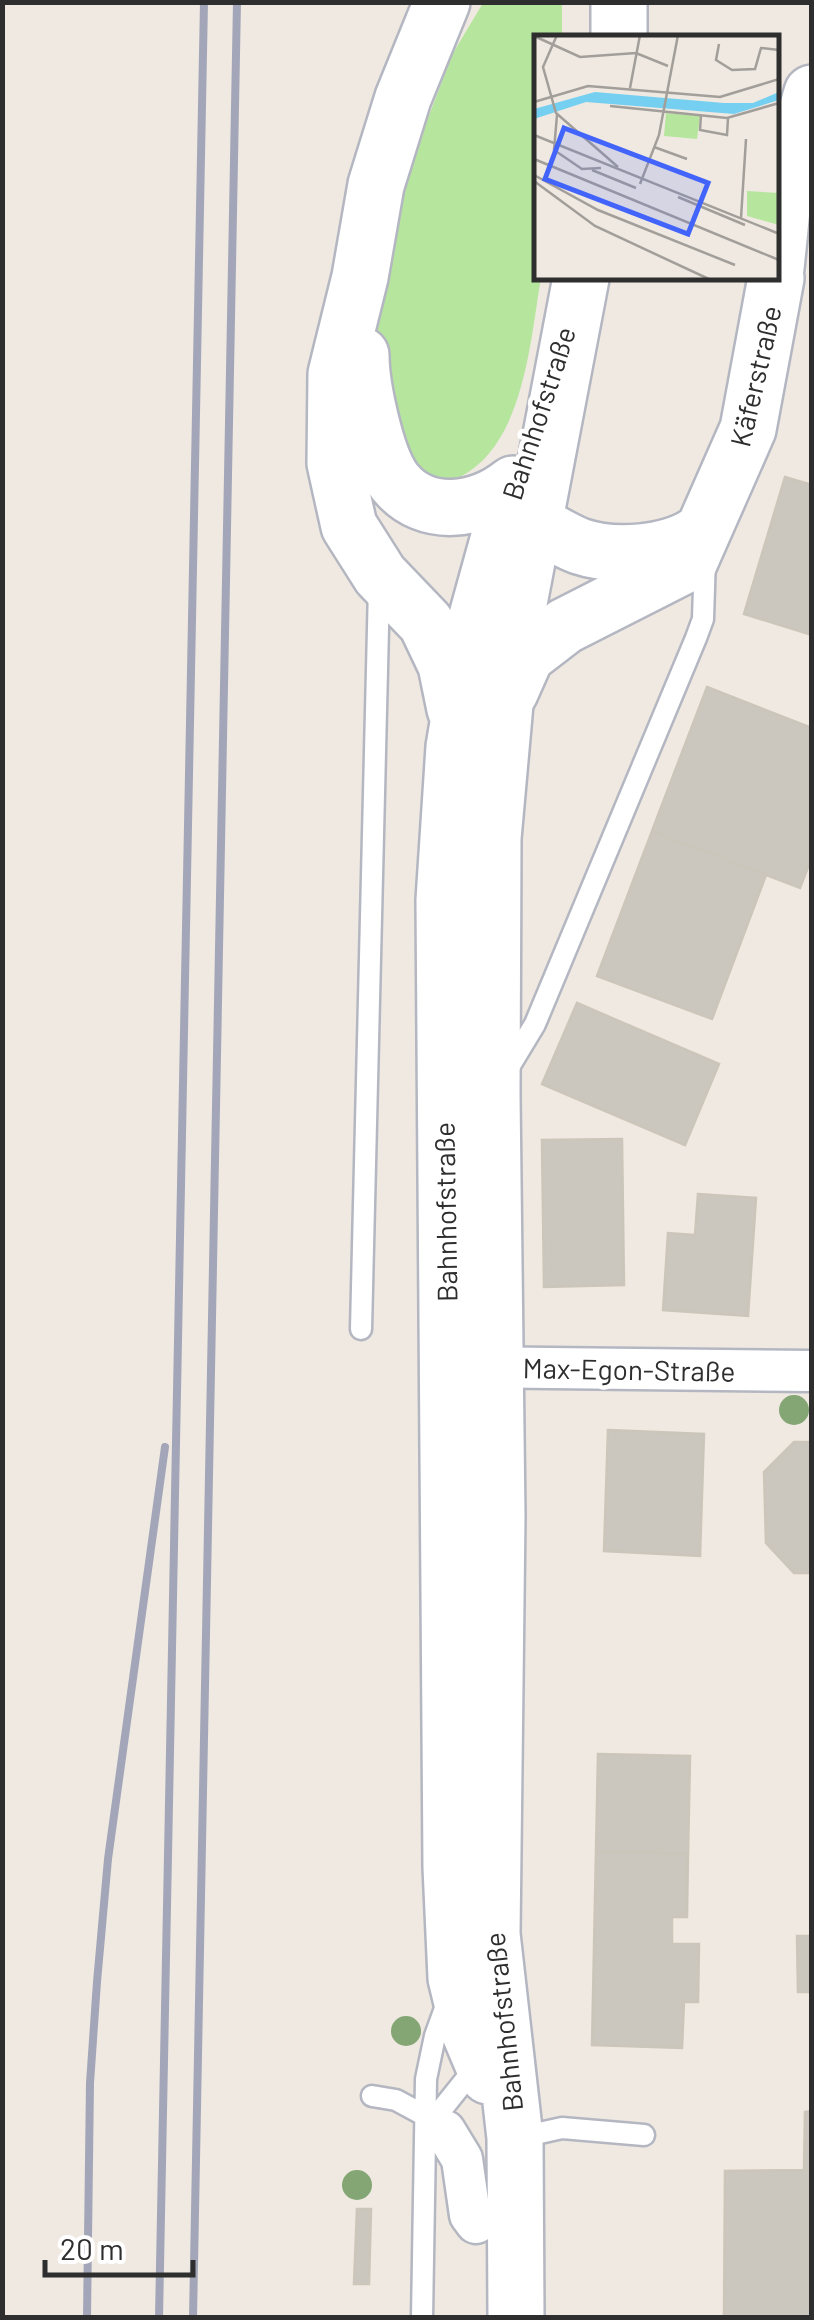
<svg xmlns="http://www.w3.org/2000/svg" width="814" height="2320" font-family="Barlow,sans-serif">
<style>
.green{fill:#b6e59e}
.building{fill:#cbc7bf;stroke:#cbc5ba;stroke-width:2.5}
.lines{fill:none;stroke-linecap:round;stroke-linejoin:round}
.lane-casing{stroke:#b4b7c1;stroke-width:25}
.street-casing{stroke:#b4b7c1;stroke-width:45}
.secondary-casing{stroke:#b4b7c1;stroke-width:60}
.lane{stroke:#fff;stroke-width:20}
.street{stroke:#fff;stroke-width:40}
.secondary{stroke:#fff;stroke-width:55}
.rail{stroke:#a3a6b8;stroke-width:8}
.tree{fill:#84a574}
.labels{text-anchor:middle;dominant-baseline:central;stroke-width:9;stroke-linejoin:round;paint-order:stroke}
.street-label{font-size:28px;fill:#2e2e2e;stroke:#fff}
.inset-road{fill:none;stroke:#a29e99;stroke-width:2.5}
.view{fill:#4264fb;fill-opacity:0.15;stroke:#4264fb;stroke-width:5}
.inset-edge{fill:none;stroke:#2e2e2e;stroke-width:5}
</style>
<rect width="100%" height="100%" fill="#efe9e1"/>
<!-- green -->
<path class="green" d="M483,3H562V37L536,38V278H541C530,341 524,450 455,479C445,483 428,479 417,478L391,433L376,332L398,196L453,53Z"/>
<!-- building -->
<path class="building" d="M785,477L812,485V635L744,614Z
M707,687L812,728V857L800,888L652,831Z
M652,831L766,875L712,1019L597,976Z
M577,1003L719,1064L685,1145L542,1084Z
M622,1139L624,1285L544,1287L542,1140Z
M698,1194L756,1198L748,1316L663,1310L668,1233L695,1235Z
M608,1430L704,1434L700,1556L604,1551Z
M794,1442H812V1573H794L766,1543L764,1472Z
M598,1754L690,1756L688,1854L596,1851Z
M596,1851L688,1854L687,1917H672V1944H699L698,2002H684L682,2048L592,2045Z
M797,1936H812V1992H798Z
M812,2111V2318H724L725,2171L804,2170L805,2112Z
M357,2209H371L369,2284H354Z"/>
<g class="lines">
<defs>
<path id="lane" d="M506,1072L535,1024L696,638L703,619L705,557
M361,1329L379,587
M372,2096L396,2100L433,2120
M426,2129L478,2064
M517,2138L562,2128L644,2135
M422,2318L426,2079L435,2036L447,2003"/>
<path id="street" d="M471,1367L812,1371
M445,2131L462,2159L470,2215L476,2223"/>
<path id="secondary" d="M442,2L403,98L376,185L360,277L336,374L335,463L349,526L380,575L426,623L446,665L455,709
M619,38V2
M776,268L784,190L812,93
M361,355C361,385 376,458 395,482C426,520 479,511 513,484
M536,524C550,531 564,540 579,546C614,558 668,554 698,534
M510,692L526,656L565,626L689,563L748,429L776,278
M488,2076L469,2031L456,1978L451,1867L444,900L454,747L474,627L500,533
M516,2318L515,2138L492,1934L497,1516L492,1095L493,838L505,704L519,603L581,278"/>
</defs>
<!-- lane casing -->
<use href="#lane" class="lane-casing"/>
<!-- street casing -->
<use href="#street" class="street-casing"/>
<!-- secondary casing -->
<use href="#secondary" class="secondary-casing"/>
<!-- lane -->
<use href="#lane" class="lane"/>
<!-- street -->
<use href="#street" class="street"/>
<!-- secondary -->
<use href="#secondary" class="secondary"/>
<!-- rail -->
<path class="rail" d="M87,2318L90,2083L97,1982L108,1859L165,1447
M159,2318L204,2
M193,2318L237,2"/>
</g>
<!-- trees -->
<g class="tree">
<circle cx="794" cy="1410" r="15"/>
<circle cx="406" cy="2031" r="15"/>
<circle cx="357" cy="2185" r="15"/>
</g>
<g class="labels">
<!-- street labels -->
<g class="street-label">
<text transform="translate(755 376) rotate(-77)">Käferstraße</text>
<text transform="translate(538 413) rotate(-72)">Bahnhofstraße</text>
<text transform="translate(445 1212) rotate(-91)">Bahnhofstraße</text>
<text transform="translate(629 1369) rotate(1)">Max-Egon-Straße</text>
<text transform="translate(503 2022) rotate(-96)">Bahnhofstraße</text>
</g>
</g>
<!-- overview -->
<g transform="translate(534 35)">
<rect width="245" height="245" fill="#efe9e1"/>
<path d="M132,78L166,81L163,104L130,101ZM213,156L245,158V190L213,181Z" fill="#b6e59e"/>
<path d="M61,57L190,68H219L245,57V65L200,79L52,67L0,84V74Z" fill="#75cff0"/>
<path class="inset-road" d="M23,0L9,32L22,78L84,132M0,1L46,22L102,18L134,31M185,9L182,25L198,35L221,34L227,13L245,15M96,53L106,0M0,67L54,51L186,62L245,44M76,71L193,83L245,68M23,80L20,115L48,134L67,133M167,80L166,95L193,100L194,83M0,100L243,198M120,112L153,124M0,124L245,225M58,135L102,153M0,140L64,175L201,230M0,146L61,191L177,245M106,149L125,100L144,0M144,162L211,190M207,183L212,104"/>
<path class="view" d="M30,93L174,148L154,199L11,144Z"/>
<rect width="245" height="245" class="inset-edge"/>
</g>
<!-- border -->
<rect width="814" height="2320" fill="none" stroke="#2e2e2e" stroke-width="10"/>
<!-- scale -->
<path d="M45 2260v15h148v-15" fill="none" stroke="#2e2e2e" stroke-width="5"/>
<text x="60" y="2260" font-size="30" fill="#2e2e2e" stroke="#ffffff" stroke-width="8" paint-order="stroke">20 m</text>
</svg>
